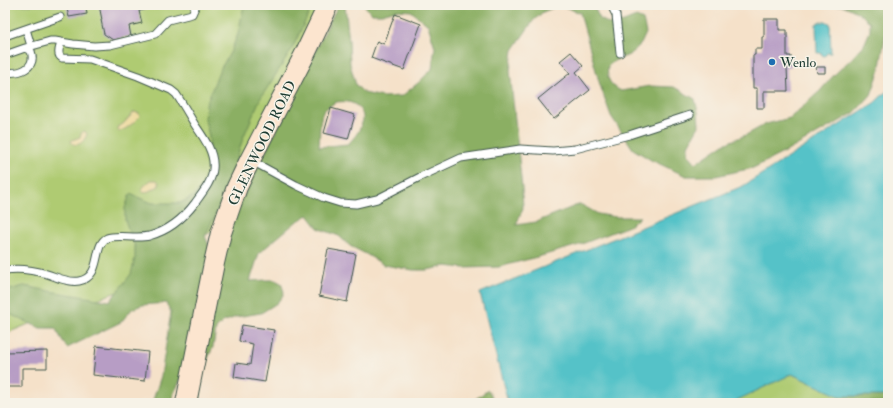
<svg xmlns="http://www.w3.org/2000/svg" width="893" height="408" font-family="'IM FELL Double Pica',serif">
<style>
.green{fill:#afcb72;stroke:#678453}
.forest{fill:#8baf64;stroke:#55764c;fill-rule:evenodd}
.sand{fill:#eeda9e;stroke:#868c69}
.water{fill:#54c2c8;stroke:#3a807e}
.building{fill:#b79dc5}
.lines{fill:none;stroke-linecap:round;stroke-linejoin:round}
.service-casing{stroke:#3f564a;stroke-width:9}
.secondary-casing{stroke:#3f564a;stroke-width:22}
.service{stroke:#fff;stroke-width:7}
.secondary{stroke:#fce5cf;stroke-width:20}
.poi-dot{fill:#1f6fb2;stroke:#f7f3e8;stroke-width:1.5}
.labels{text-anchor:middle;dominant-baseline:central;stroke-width:3;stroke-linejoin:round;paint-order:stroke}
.poi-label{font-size:14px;fill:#1f3d34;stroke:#f7f3e8;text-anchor:start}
.street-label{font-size:14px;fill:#1f3d34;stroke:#f7f3e8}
</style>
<rect width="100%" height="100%" fill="#f7f3e8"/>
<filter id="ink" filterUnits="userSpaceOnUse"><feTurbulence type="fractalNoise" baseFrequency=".025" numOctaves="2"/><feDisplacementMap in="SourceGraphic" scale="8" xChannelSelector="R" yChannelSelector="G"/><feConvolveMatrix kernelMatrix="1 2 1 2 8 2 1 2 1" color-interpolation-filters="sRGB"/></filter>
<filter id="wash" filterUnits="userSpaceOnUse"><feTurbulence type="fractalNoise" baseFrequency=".012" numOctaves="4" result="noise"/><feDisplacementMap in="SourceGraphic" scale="16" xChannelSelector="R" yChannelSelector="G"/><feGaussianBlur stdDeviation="0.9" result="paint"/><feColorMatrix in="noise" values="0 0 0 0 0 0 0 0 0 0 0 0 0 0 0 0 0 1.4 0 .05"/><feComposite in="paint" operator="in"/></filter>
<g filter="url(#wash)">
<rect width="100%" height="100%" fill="#f5e1c9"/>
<!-- green -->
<path class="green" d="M5,5H319L212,231L129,288L55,313L5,334Z
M792,374L839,396V403H728L737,400Z"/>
<!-- forest -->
<path class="forest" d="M244,5H313L291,51L260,99L243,138L233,170L214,218L205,236L211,251L247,189L338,5H345L349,41L350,64L356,85L364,93L383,97L402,96L418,83L432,69L435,47L428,25L411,11L396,10L382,14H372L364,5H593L600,19L610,24L624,22L636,17L643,20L646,33L641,44L629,55L614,61L608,66C606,79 610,85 621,91L650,86L674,87L695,99L698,112L699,126L688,145V154L696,163L724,144L748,134L766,124L790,118L820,91L833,76L851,59L864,45L870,31V22C860,14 849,5 836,5H888V19L879,72L871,95L854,113L787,151L753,168L716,176H686L651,160L633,149L611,116L600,85L580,13L560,5L543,12L533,21L513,50L510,71L522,188L523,208L516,225L536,222L580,204L598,214L616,217H640L629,226L579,245L541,256L499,267L464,268L446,266L427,270H413L384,265L366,254L350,246L339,236L318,228L308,215L296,222L259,253L250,281L267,280H275L281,283L284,292L283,295L277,303L261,313L236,317L223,322L216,329L213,347L200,376V403H192L182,377L174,393L172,403H152L161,376L171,312L166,303L142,305L132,309L121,322L67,348L55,328H40L5,312V291L24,286L55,292L110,301L131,274L135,258V247L125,220V208L130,194L152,203H180L192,197L204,185L210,163L209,136L205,120L206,105L219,71L230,53L238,34ZM336,102C346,101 355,101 361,111C363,114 364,119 362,123C360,131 354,138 348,144L319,147C320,138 319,120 323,112C326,108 331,105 336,102Z
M488,390L496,403H470Z
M839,396H888V403H839Z"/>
<!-- sand -->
<path class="sand" d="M134,112L139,113L140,115V116C134,122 126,131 118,131L117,127L123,124Z
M85,131L87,134C85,141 77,149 71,142L72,140L80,137L82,132Z
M151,180H157L159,183V186L145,193L142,192L143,187Z"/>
<!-- water -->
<path class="water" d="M818,22H828L829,23H830L831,53H827L825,56H824L822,55L821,53H817L816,24H818Z
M888,90V396H839L792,374L737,400L736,403H508L480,293L743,186L874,103Z"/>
<g id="blocks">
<!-- building -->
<path class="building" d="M66,5H97L98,6L86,8L87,14L69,17Z
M99,5H161V6L139,11L142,23L129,26L131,36L113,40L104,34L101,20H102Z
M395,14L421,24L404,70L371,58L377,41L384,44Z
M764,19H779V30H787V56H791V68H787L788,91H764V108H757V88H753V55H755V49H762V37H764Z
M571,52L583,66L576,72L590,90L554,119L538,99L570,73L560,61Z
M816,67H825V73H817Z
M331,108L355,115L348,139L324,133Z
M328,249L356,254L347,302L319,296Z
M242,325L274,330L265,382L234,377L236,363L250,365L253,344L239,341Z
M96,346L148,352L145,381L93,375Z
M47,351V368H22V387H5V352Z"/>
</g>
</g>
<g filter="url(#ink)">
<use href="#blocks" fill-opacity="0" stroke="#3f564a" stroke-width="1"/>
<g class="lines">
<defs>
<path id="service" d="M611,5L616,15L620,53
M26,29L31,46
M5,36L60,17
M25,48L50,41H55L73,44L94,46L110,45L155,34L168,20L192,14L196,5
M5,55L25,48L31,51C37,69 19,74 5,72
M252,161L296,185L324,198L340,203L356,204L377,199L420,177L461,158L520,149L553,151L575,149L629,135L690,115
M5,270C19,268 34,270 47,274C57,277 68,283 79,281C103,277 92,245 107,238C117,234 136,239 149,236C168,231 183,219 195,203C202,193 212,182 213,169C215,153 204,138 195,125C189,115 183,104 176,94L171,90L138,76L90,59L62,58C56,55 60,47 61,42"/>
<path id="secondary" d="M186,403L214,263L221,233L230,207L237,187L250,160L305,54L325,12L327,5"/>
</defs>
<!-- service casing -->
<use href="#service" class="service-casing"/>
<!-- secondary casing -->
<use href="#secondary" class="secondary-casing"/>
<!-- service -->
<use href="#service" class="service"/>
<!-- secondary -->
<use href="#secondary" class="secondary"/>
</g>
</g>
<!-- markers -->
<circle class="poi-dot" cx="772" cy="62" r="4"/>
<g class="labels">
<!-- poi labels -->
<g class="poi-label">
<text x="780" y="62">Wenlo</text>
</g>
<!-- street labels -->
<g class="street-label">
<text transform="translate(262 143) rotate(-64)">GLENWOOD ROAD</text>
</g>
</g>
<!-- margin -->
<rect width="893" height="408" fill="none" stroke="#f7f3e8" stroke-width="20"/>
</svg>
